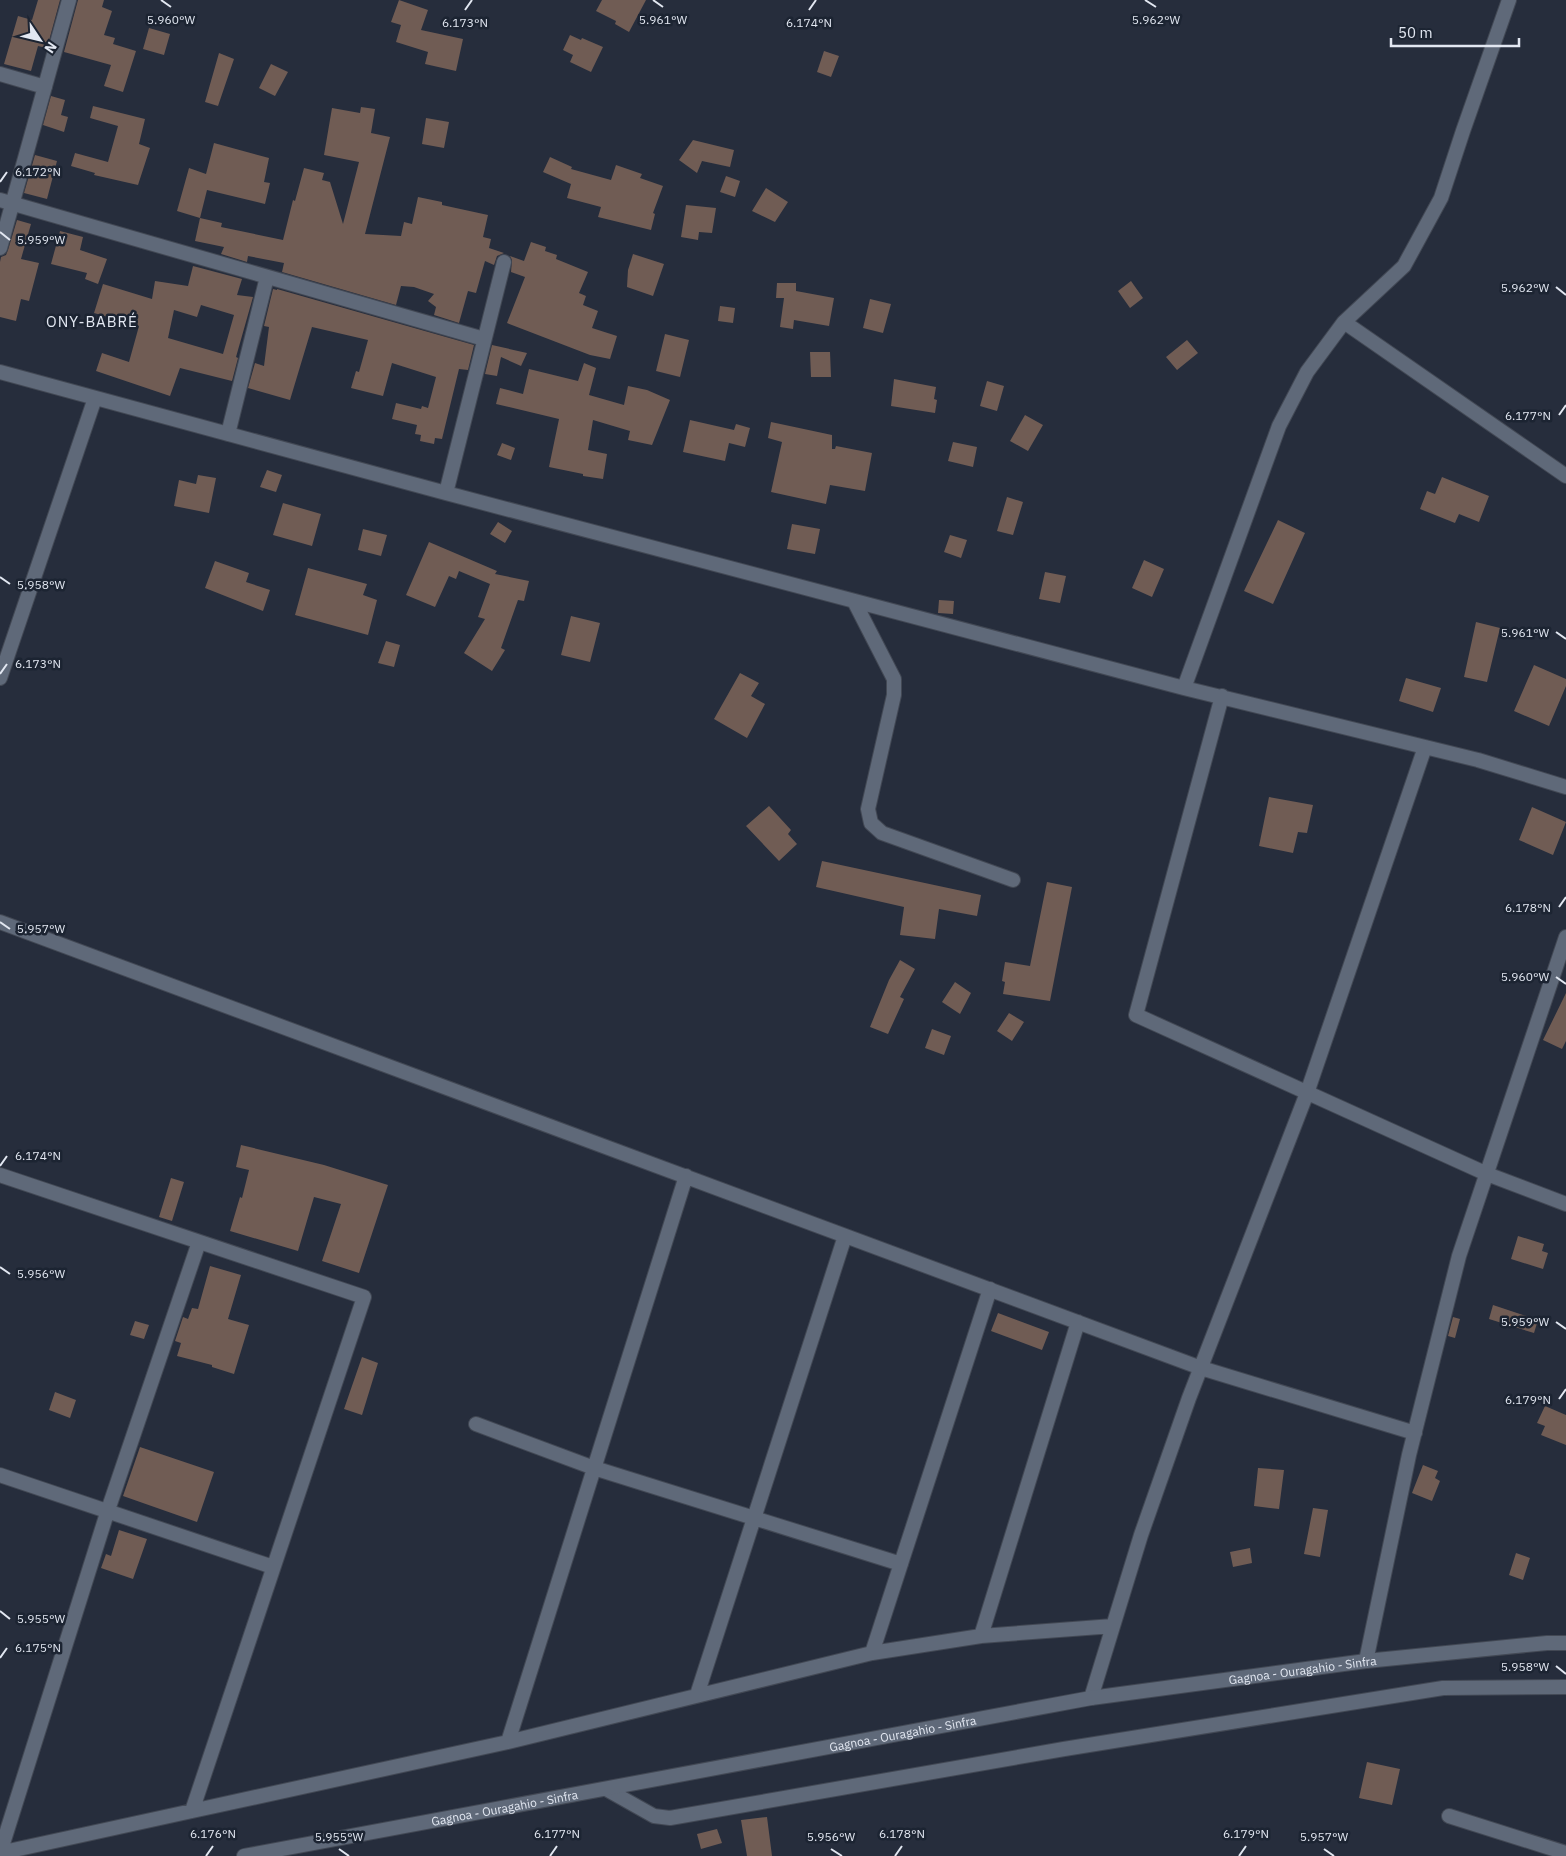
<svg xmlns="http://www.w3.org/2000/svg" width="1566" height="1856" font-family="'IBM Plex Sans',sans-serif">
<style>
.building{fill:#705c54;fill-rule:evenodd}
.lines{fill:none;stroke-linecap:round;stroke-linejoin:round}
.minor-casing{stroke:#424854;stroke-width:16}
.secondary-casing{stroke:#424854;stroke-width:16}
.minor{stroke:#5f6979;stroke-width:14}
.secondary{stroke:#5f6979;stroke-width:14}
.ticks{fill:none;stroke:#e2e7f1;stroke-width:2}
.labels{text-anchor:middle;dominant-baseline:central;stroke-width:5;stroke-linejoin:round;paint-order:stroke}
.street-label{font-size:12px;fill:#e2e7f1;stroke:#1c2432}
.quarter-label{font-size:15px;letter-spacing:1px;fill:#e2e7f1;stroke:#1c2432}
.ticks-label{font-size:12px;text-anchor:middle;fill:#e2e7f1;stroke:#1c2432;stroke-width:5;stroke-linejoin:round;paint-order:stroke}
</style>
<rect width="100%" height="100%" fill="#262d3c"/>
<!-- building -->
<path class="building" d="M38,0H60L47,48L38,46L31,71L4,64L18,16L32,20Z
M78,0H104L102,7L112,11L104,35L115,38L113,44L136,51L123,92L104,86L111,65L64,52Z
M399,0L428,10L421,30L463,39L456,71L425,64L428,52L396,42L401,25L391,22Z
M602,0H646L629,32L615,24L616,21L596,11Z
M149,28L170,34L164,55L143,49Z
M570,35L581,40L582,38L603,47L591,72L570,62L573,55L563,50Z
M824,51L839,56L831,77L817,72Z
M219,53L234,59L218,106L205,102Z
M271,64L288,72L275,96L259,88Z
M51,96L65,100L61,115L68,117L64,132L43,125Z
M93,106L145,119L139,144L150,148L138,185L94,175L95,173L71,166L75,153L108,162L118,126L90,118Z
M361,107L375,109L371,133L390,137L365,234L401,236L404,222L412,224L418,197L442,202V205L488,215L483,237L491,239L489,248L504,253L497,256L494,265L485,261L476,293L468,291L459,323L434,315L436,307L428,301L434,294L414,287L401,286L396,305L282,272L284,263L248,256L247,262L221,254L224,247L195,241L200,218L222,223L221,227L283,240L293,200L295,201L304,168L324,173L322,180L330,182L343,224L359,162L324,155L332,108L360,113Z
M426,118L449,122L444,148L422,144Z
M693,140L734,150L730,167L702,161L697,173L679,160Z
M214,143L269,158L264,182L270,183L265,204L207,190L200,218L177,211L189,168L206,174Z
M35,155L57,161L47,199L24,193Z
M550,157L572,167L571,169L611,180L616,165L642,174L640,178L663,186L653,213L655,214L651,230L598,217L601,207L567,198L571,184L543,172Z
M726,176L740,181L735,197L720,192Z
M766,188L788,202L775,222L752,211Z
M686,205L716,208L712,233L699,232L698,240L681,237Z
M17,220L31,224L21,259L39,263L29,301L21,299L16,321L0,317V262L1,257L6,255L8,250Z
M60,231L83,237L80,250L107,259L98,284L85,279L87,273L51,264Z
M531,242L546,247L545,251L557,255L556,259L588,272L579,293L586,296L583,305L598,311L592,328L617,336L610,359L590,355L507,323L525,277L511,272L512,260L510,256L524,261Z
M633,254L664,264L653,296L627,287L628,270Z
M193,266L242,279L237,295L253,297L236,357L238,358L232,381L180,368L170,396L96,371L102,353L129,362L139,326L94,313L103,284L152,299L155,281L188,286ZM201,305L234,315L223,354L168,338L174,310L197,317Z
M1131,281L1143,298L1130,308L1118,291Z
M777,283H796V291L834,298L829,326L794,320L793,329L780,327L784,298H776Z
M273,289L277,290V289L474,345L468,370L459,369L442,439L435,438L434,444L420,441L421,435L415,434L417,425L392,419L396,403L421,409L422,406L428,408L436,377L392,363L383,396L351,388L356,371L359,372L368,340L312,327L290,400L248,388L255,363L264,366L269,327L264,326Z
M870,299L891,304L883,333L863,328Z
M720,306L735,308L733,323L718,321Z
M665,334L689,340L680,377L656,371Z
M1187,340L1198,353L1177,370L1166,357Z
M492,345L527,353L521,366L501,357L497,376L485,374Z
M810,352H830L831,377H811Z
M584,363L596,368L589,395L624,405L628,386L647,390L670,400L652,445L628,440L630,431L593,420L588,450L607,454L603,479L583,476V474L549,467L559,419L496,404L500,388L523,394L529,369L578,381Z
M894,379L936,387L934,399L937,400L935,413L891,406Z
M987,381L1004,386L997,411L980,406Z
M1025,415L1043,425L1028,451L1010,441Z
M690,420L734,430L736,424L750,428L745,447L729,443L725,461L683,452Z
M771,422L832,435V449H835L836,446L872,453L865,491L830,485L826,504L771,492L782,442L768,438Z
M953,442L977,447L973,467L948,461Z
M502,443L515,448L511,460L497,455Z
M267,470L282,475L276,492L260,487Z
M198,475L216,478L209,513L174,506L179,480L196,484Z
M1442,477L1489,496L1479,522L1459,514L1455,523L1420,509L1427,491L1435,494Z
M1007,497L1023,502L1013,535L997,531Z
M283,503L321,514L312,546L273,535Z
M1278,520L1305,533L1273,604L1244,591Z
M498,522L512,531L505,543L490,534Z
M792,524L820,529L815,554L787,549Z
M363,529L387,535L381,556L358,550Z
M950,535L967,540L961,558L944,552Z
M429,542L497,571L495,574L529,581L524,601L518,600L501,648L505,650L492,671L464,653L485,619L478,617L490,584L459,571L456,579L449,576L435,607L406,595Z
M1144,560L1164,569L1152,597L1132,588Z
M215,561L249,573L246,582L270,590L263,611L205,588Z
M308,568L367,584L363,595L377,600L368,635L295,615Z
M1045,572L1066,576L1060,603L1039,599Z
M939,600L954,601L953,614L938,613Z
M571,616L600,623L590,662L561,655Z
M1476,622L1500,628L1487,682L1464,677Z
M386,641L400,645L394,667L378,663Z
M1534,665L1566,679V686L1549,726L1514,711Z
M740,673L759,683L751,696L765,704L747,738L714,719Z
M1406,678L1441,688L1433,712L1399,701Z
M1269,797L1313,805L1307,833L1298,832L1293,853L1259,846Z
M769,806L791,830L788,834L797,844L779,861L746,826Z
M1532,807L1566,822L1553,855L1519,840Z
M822,861L981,895L977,916L939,909L935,939L900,935L904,907L816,887Z
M1047,882L1072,887L1050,1001L1003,994L1005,982L1002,981L1005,962L1030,966Z
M900,960L915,969L900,997L904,999L888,1034L870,1027L889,980Z
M955,982L971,993L960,1014L942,1002Z
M1566,993V1041L1562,1049L1543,1040Z
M1009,1013L1024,1022L1012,1041L997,1031Z
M932,1029L951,1036L944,1055L925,1048Z
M241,1145L324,1165L388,1185L359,1273L322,1261L341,1204L314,1197L298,1251L230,1231L240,1197L242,1198L249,1170L236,1167Z
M171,1178L184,1182L172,1221L159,1217Z
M1518,1236L1544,1244L1542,1251L1548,1253L1543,1269L1511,1259Z
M210,1266L241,1275L228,1319L249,1325L234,1374L212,1367V1365L177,1356L181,1343L175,1341L183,1317L188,1319L192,1308L198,1309Z
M1493,1305L1538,1320L1534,1333L1489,1319Z
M998,1313L1049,1332L1042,1350L991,1331Z
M1453,1317L1460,1319L1455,1338L1448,1336Z
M135,1321L149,1325L144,1339L130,1335Z
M362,1357L378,1363L362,1415L344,1409Z
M55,1392L76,1400L70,1418L49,1410Z
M1545,1406L1566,1415V1445L1541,1435L1545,1426L1537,1423Z
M140,1447L214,1472L197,1522L123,1496Z
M1423,1465L1438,1471L1435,1478L1440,1481L1432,1501L1412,1493Z
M1258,1468L1284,1470L1279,1509L1254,1506Z
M1313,1508L1328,1510L1320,1557L1304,1554Z
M119,1530L147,1539L133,1579L101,1568L106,1554L111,1556Z
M1250,1548L1252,1563L1233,1567L1230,1552Z
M1516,1553L1530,1558L1523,1580L1509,1575Z
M1367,1762L1400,1769L1392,1805L1359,1798Z
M767,1817L772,1856H747L741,1820Z
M717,1829L722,1843L701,1849L697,1834Z"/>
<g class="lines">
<defs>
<path id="minor" d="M0,74L45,87
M0,200L484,339
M0,248L69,0
M1344,322L1566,476
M0,372L446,493L1184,688L1478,760L1566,787
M228,434L267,277
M446,493L504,262
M854,601L894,679V695L868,809L871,823L882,833L1013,880
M0,678L95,398
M1184,688L1279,426L1307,372L1344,322L1404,266L1441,198L1463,131L1509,0
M1222,696L1136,1015L1487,1174L1566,1204
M0,922L1201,1368L1415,1433
M0,1175L364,1297L192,1811L508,1742L872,1653L981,1636L1113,1626
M476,1424L594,1468L901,1564
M0,1475L273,1567
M981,1636L1078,1322
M872,1653L990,1289
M1366,1661L1409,1455L1459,1256L1566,937
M697,1695L845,1236
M1091,1698L1141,1535L1189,1398L1307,1093L1425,747
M508,1742L686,1176
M606,1789L654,1816L670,1818L1064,1749L1443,1688L1566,1687
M1449,1816L1566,1853
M0,1853L108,1510L199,1242
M0,1853L192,1811"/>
<g id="secondary">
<path id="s1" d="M244,1856L1091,1698L1366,1661L1547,1643H1566"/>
</g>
</defs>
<!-- minor casing -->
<use href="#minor" class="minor-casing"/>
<!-- secondary casing -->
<use href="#secondary" class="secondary-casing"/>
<!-- minor -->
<use href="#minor" class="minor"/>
<!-- secondary -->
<use href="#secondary" class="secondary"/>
</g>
<!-- ticks -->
<path class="ticks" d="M161,0L171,7M653,0L663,7M1145,0L1156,7M465,10L472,0M809,10L816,0M0,182L7,172M0,232L10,240M1556,287L1566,295M1559,415L1566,405M0,577L10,584M1556,632L1566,639M0,674L7,664M1559,907L1566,897M0,922L10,929M1556,977L1566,984M0,1166L7,1156M0,1267L10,1274M1556,1322L1566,1329M1559,1399L1566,1389M0,1611L10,1619M0,1658L7,1648M1556,1666L1566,1674M339,1849L349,1856M831,1849L842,1856M1324,1849L1334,1856M206,1856L213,1846M550,1856L557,1846M895,1856L902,1846M1239,1856L1246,1846"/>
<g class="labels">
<!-- street labels -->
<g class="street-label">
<text stroke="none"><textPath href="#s1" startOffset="1075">Gagnoa - Ouragahio - Sinfra</textPath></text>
<text stroke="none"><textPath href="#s1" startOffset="670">Gagnoa - Ouragahio - Sinfra</textPath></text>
<text stroke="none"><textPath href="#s1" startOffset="265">Gagnoa - Ouragahio - Sinfra</textPath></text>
</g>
<!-- quarter labels -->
<g class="quarter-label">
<text x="92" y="321">ONY-BABRÉ</text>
</g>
</g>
<g class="ticks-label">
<text x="171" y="24">5.960°W</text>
<text x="663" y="24">5.961°W</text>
<text x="1156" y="24">5.962°W</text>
<text x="465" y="27">6.173°N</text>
<text x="809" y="27">6.174°N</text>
<text x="38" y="176">6.172°N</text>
<text x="41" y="244">5.959°W</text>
<text x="1525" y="292">5.962°W</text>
<text x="1528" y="420">6.177°N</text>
<text x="41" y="589">5.958°W</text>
<text x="1525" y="637">5.961°W</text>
<text x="38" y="668">6.173°N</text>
<text x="1528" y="912">6.178°N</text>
<text x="41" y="933">5.957°W</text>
<text x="1525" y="981">5.960°W</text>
<text x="38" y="1160">6.174°N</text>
<text x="41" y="1278">5.956°W</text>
<text x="1525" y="1326">5.959°W</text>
<text x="1528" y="1404">6.179°N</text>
<text x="41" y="1623">5.955°W</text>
<text x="38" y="1652">6.175°N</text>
<text x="1525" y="1671">5.958°W</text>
<text x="213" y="1838">6.176°N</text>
<text x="557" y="1838">6.177°N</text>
<text x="902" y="1838">6.178°N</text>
<text x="1246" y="1838">6.179°N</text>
<text x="339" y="1841">5.955°W</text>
<text x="831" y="1841">5.956°W</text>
<text x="1324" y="1841">5.957°W</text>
</g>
<!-- north arrow -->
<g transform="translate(40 40) rotate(125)" stroke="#1c2432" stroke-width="4" paint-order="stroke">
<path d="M0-4L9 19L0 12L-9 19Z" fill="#e2e7f1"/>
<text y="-8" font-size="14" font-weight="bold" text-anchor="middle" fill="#e2e7f1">N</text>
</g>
<!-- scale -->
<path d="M1391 38v8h128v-8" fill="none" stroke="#e2e7f1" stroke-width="2.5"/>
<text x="1398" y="38" font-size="15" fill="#e2e7f1" stroke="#1c2432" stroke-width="4" paint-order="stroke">50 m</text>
</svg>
